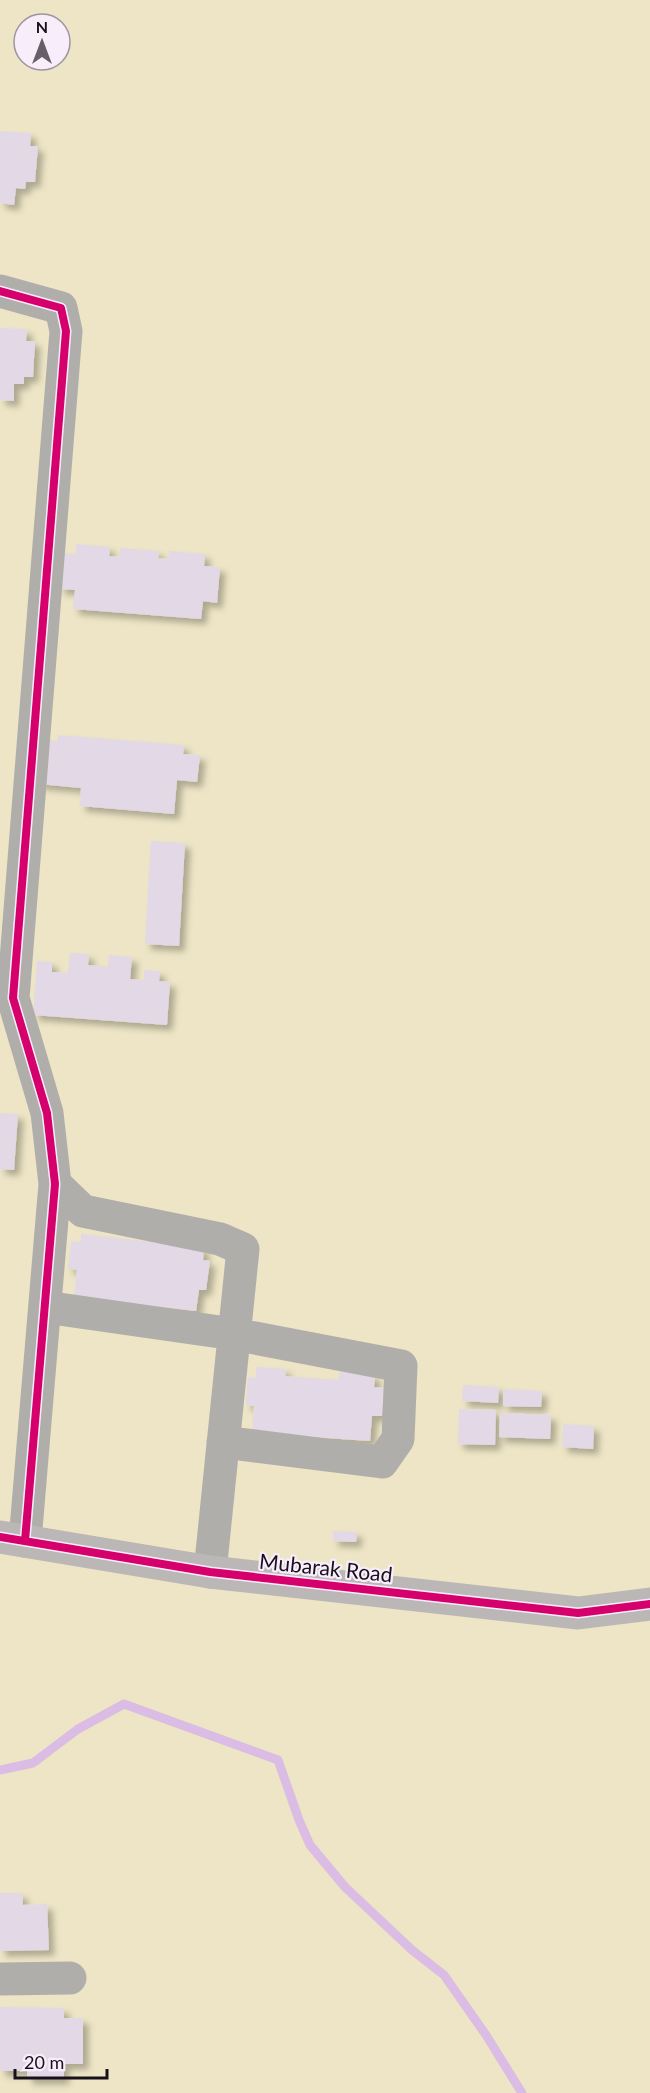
<svg xmlns="http://www.w3.org/2000/svg" width="650" height="2093" font-family="Lato,sans-serif">
<style>
.green{fill:#ede5c5;fill-rule:evenodd}
.lines{fill:none;stroke-linecap:round;stroke-linejoin:round}
.stream{stroke:#dabce4;stroke-width:9}
.building{fill:#e3d8e6;filter:url(#shadow)}
.street{stroke:#b0aeab;stroke-width:33}
.secondary{stroke:#bbb7b6;stroke-width:33}
.cycleway-casing{stroke:#f8eefb;stroke-width:11}
.cycleway{stroke:#d6006c;stroke-width:8}
.labels{text-anchor:middle;dominant-baseline:central;stroke-width:4.5;stroke-linejoin:round;paint-order:stroke}
.street-label{font-size:21px;fill:#18101a;stroke:#f8eefb}
</style>
<defs>
<filter id="shadow"><feDropShadow dx="5.5" dy="5.5" stdDeviation="3" flood-color="#0004"/></filter>
</defs>
<rect width="100%" height="100%" fill="#f7f1f8"/>
<!-- green -->
<path class="green" d="M0,0H650V2093H0ZM24,24H60V60H24Z"/>
<g class="lines">
<!-- stream -->
<path class="stream" d="M0,1770L33,1763L78,1729L124,1704L278,1760L299,1820L310,1845L345,1887L412,1950L444,1975L486,2035L522,2093"/>
</g>
<!-- building -->
<path class="building" d="M0,131L31,133L30,146H38L35,182H26L25,189L16,188L14,205L0,203Z
M0,328L27,329L26,341H35L33,377H24V384H14V401L0,400Z
M76,544L110,547L109,556L120,557V548L159,551L158,558L168,559L169,551L205,554L204,566L220,567L217,603L203,601L201,619L73,609L75,590L59,589L62,553L76,554Z
M58,735L184,745L183,754L200,755L197,782L177,780L174,814L80,806L81,788L38,784L41,740L58,741Z
M151,841L185,843L179,946L145,944Z
M70,953L89,954L88,965L108,967L109,955L132,957L130,979L144,980V970L160,971L159,981L170,982L167,1025L33,1015L37,961L52,962V972L68,973Z
M0,1113L18,1114L14,1170L0,1169Z
M81,1234L204,1248L203,1260L210,1261L206,1290H199L196,1311L74,1297L77,1270L68,1268L71,1241L81,1242Z
M256,1367L286,1369L285,1376L338,1380L339,1372L375,1375L374,1387L384,1388L382,1416H372L370,1441L252,1433L254,1406L246,1405L248,1377L256,1378Z
M463,1385L499,1387L498,1403L462,1401Z
M503,1389L542,1391L541,1407L503,1406Z
M459,1409L496,1410L495,1445L458,1444Z
M500,1413L551,1415L550,1439L499,1437Z
M563,1424L594,1426L593,1449L562,1447Z
M333,1531L357,1532L356,1542L333,1541Z
M0,1893H22L23,1905L47,1904L49,1950L0,1951Z
M0,2007L64,2008V2018H83V2064H64V2079H27V2071H0Z"/>
<g class="lines">
<!-- street -->
<path class="street" d="M0,291L61,308L66,331L13,998L47,1113L55,1184L25,1541
M55,1184L83,1211L220,1239L243,1249L210,1572
M45,1307L234,1334L401,1366L398,1439L382,1462L223,1442
M0,1979L70,1978"/>
<!-- secondary -->
<path class="secondary" d="M0,1537L210,1572L578,1613L650,1604"/>
<defs>
<path id="cycleway" d="M0,291L61,308L66,331L13,998L47,1113L55,1184L25,1541
M0,1537L210,1572L578,1613L650,1604"/>
</defs>
<!-- cycleway casing -->
<use href="#cycleway" class="cycleway-casing"/>
<!-- cycleway -->
<use href="#cycleway" class="cycleway"/>
</g>
<g class="labels">
<!-- street labels -->
<g class="street-label">
<text transform="translate(326 1567) rotate(6)">Mubarak Road</text>
</g>
</g>
<!-- north arrow -->
<g transform="translate(42 42)"><circle r="28" fill="#f8eefb" stroke="#9e95a1" stroke-width="1.5"/>
<path d="M0-4.5L10 22L0 15L-10 22Z" fill="#665f68"/>
<text y="-9" font-size="16" font-weight="bold" text-anchor="middle" fill="#18101a">N</text>
</g>
<!-- scale -->
<path d="M15 2069v9h92v-9" fill="none" stroke="#18101a" stroke-width="3"/>
<text x="24" y="2069" font-size="18" fill="#18101a" stroke="#f8eefb" stroke-width="4.5" paint-order="stroke">20 m</text>
</svg>
